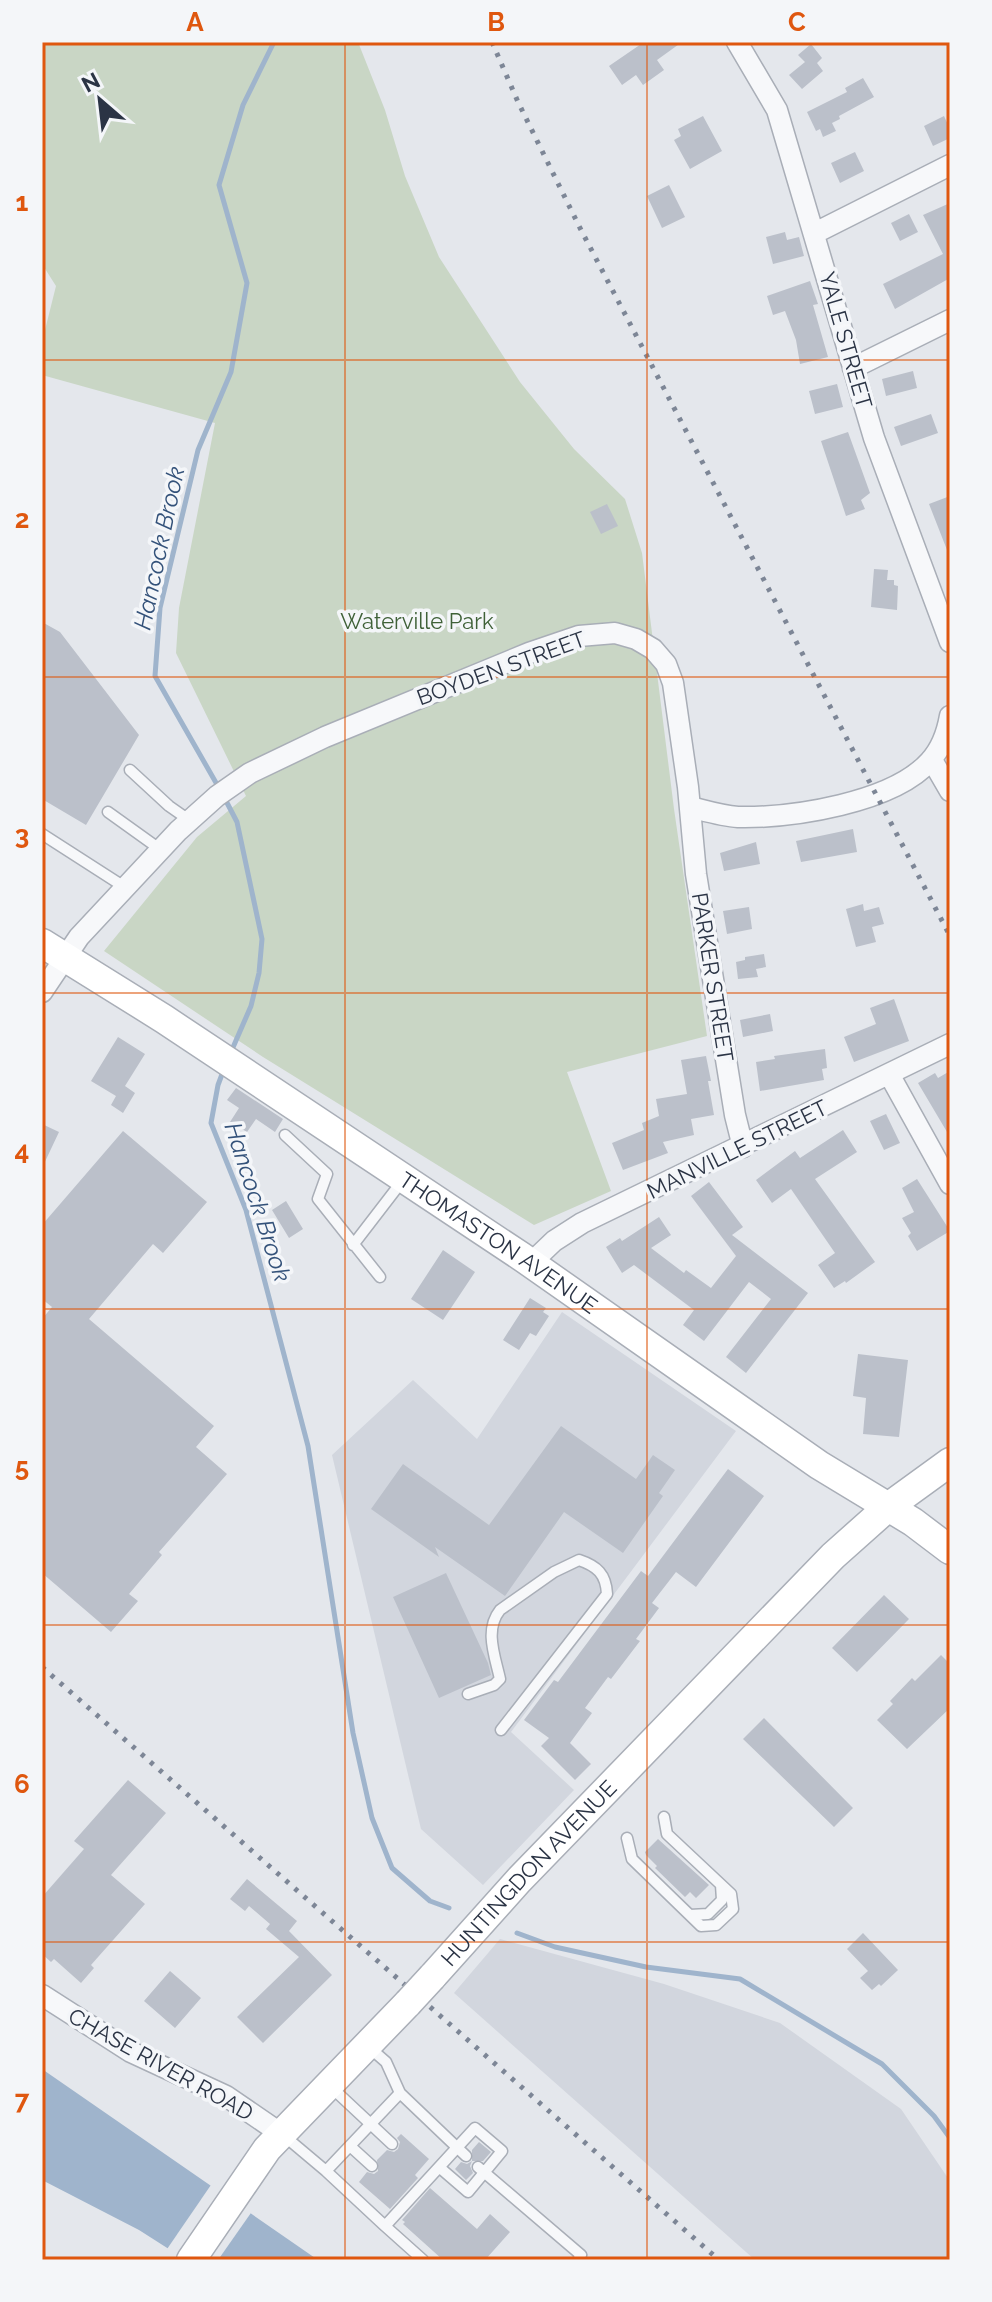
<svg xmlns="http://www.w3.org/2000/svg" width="992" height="2302" font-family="Raleway,sans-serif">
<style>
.built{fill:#d2d6de}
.green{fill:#c9d6c5}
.water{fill:#9fb4cc}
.pier{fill:#e4e7ec}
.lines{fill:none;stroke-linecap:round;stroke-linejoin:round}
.stream{stroke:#9fb4cc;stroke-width:5}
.building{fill:#bbc0ca}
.service-casing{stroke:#a9aeb7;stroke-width:13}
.minor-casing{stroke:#a9aeb7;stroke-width:23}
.secondary-casing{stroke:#a9aeb7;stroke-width:31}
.service{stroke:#f7f8fa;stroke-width:10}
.minor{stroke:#f7f8fa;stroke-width:20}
.secondary{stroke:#fff;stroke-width:28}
.rail{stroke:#7d8696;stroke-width:5;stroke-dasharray:4 8;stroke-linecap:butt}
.secondary-bridge-casing{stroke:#a9aeb7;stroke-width:31;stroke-linecap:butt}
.secondary-bridge{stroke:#fff;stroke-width:28}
.grid{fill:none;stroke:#df570f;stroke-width:2;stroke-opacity:0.55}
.labels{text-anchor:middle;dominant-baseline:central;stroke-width:7;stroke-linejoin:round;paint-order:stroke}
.street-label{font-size:22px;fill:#2b3445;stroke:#f4f6f9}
.park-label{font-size:22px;fill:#3f6138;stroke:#f4f6f9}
.water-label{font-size:24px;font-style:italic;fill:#34527a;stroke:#f4f6f9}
.neatline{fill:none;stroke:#df570f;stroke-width:3}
.grid-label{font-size:26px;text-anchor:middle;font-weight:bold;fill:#df570f}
</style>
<rect width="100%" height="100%" fill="#e4e7ec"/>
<!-- built -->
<path class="built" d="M562,1312L736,1431L511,1732L574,1790L483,1885L421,1829L332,1455L413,1380L477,1439Z
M500,1939L664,1984L780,2023L901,2109L950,2181V2260H755L454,1993Z"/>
<!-- green -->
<path class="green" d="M42,42H358L385,110L405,176L439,257L520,382L574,449L625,499L642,553L674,809L707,1036L567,1072L611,1191L534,1225L263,1057L104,951L197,837L246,796L176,653L179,608L215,423L42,375V342L56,286L42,264Z"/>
<!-- water -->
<path class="water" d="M42,2069L318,2260H186L139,2230L42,2180Z"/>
<!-- pier -->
<path class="pier" d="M213,2182L253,2210L218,2260H178L165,2252Z"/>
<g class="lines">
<!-- stream -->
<path class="stream" d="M219,788L155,676L160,608L198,450L231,372L247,283L219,185L243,105L274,42
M224,797L237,822L262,939L259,973L251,1006L231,1052
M224,1069L218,1085L211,1123L246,1210L308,1446L353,1733L372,1818L392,1868L430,1901L449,1908
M517,1933L555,1947L646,1967L740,1979L882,2064L934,2116L950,2138"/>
</g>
<!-- building -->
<path class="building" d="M644,42H682L657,60L664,70L643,85L636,75L622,85L609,66Z
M811,44L822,58L817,63L823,71L802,89L789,75L805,62L798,55Z
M863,78L874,97L839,116L840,119L832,123L836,131L823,137L820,129L816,131L807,112L847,92L845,88Z
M703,116L722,151L690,169L674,140L681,136L678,129Z
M944,116L950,129V138L933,146L924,126Z
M855,152L864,171L840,183L831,163Z
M669,185L685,217L662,228L647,196Z
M950,203V278L895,309L883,284L943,254L923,215Z
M909,214L918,232L900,241L891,223Z
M785,232L787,240L799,237L804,256L773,264L766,237Z
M810,281L818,304L813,305L828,357L800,364L796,340L785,311L773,315L767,296Z
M913,371L917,388L886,396L882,379Z
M837,384L843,407L815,414L809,391Z
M931,414L938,433L901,446L894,427Z
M848,432L870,493L861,500L865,509L846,516L821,441Z
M950,496V555H949L929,504Z
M607,504L618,526L601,534L590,512Z
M874,569L888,570L887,580H894V585L898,586L897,610L871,607Z
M42,622L60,632L139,735L86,825L42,799Z
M853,829L857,852L801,862L796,841Z
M756,842L760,864L724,871L720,853Z
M863,904L864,911L879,907L884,924L872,927L876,942L856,947L846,909Z
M749,907L752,929L727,934L723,911Z
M764,954L766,967L756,969L758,977L738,979L736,962L745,960V957Z
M894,999L909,1041L854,1062L844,1037L876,1024L870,1008Z
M770,1014L773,1031L743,1037L740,1020Z
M118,1037L145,1054L125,1086L135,1093L123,1113L111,1105L116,1096L91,1081Z
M825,1049L827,1068L822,1069L824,1080L760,1091L756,1062L775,1059L774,1056Z
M706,1056L711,1081H708L714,1115L691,1119L694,1135L663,1142L668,1153L623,1170L612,1143L644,1130L642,1123L659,1116L656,1099L687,1094L681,1060Z
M950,1071V1137L918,1083L935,1073L938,1078Z
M236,1088L283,1119L275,1132L256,1119L247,1132L230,1122L239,1108L227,1100Z
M886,1114L900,1143L884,1150L870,1121Z
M42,1124L59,1132L42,1168Z
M843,1130L857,1152L815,1179L875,1262L846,1283L845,1281L834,1288L818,1265L835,1253L791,1189L772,1203L756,1180L795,1151L800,1158Z
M123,1131L207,1202L163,1253L153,1244L89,1319L214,1426L196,1447L227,1474L159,1552L162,1555L129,1594L138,1601L111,1632L42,1573V1319L52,1307L42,1299V1225Z
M917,1179L950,1231L917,1251L908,1236L911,1233L902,1218L914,1212L902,1188Z
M709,1182L743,1227L732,1235L808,1293L746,1373L726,1357L771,1299L749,1282L704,1341L683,1325L694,1310L634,1265L622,1273L606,1247L620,1238L622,1241L659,1217L671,1235L651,1248L684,1273L686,1270L711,1288L736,1256L691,1196Z
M286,1201L303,1229L289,1238L272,1210Z
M443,1250L475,1272L443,1320L411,1299Z
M530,1298L546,1308L543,1312L549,1316L536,1336L530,1333L519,1350L503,1340Z
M858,1354L908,1360L899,1437L863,1434L866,1398L853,1396Z
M561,1426L636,1479L653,1455L675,1470L659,1493L663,1496L623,1553L564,1512L505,1596L435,1547L439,1557L371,1509L403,1464L489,1525Z
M728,1469L764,1496L696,1587L676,1572L652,1603L659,1608L636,1639L640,1641L611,1679L608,1677L585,1708L592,1713L570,1743L591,1764L575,1780L541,1746L549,1738L524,1720L554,1680L558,1682L641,1571L648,1576Z
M446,1573L488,1663L491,1675L439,1698L393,1597Z
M884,1595L909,1619L857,1672L832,1648Z
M941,1655L950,1664V1708L907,1749L877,1720L893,1704L890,1701L912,1678L915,1681Z
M764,1718L853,1808L834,1827L743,1739Z
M128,1780L166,1813L111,1875L145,1904L91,1965L94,1968L81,1983L54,1959L51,1962L42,1954V1897L84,1849L74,1841Z
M658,1839L709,1885L696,1898L690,1892L685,1897L655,1868L657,1866L646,1855L645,1852Z
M247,1879L297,1921L289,1931L332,1975L263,2043L237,2017L299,1957L266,1929L270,1924L249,1906L245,1911L230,1899Z
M863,1933L898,1970L881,1986L879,1984L872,1990L860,1978L868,1971L847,1949Z
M170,1971L201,1998L175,2028L144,2001Z
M401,2134L429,2159L415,2175L418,2178L390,2209L359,2182L367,2172L374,2174L378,2171L377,2160L387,2150L394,2152L398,2149L400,2142L397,2138Z
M479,2142L491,2152L483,2161H472L470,2166L473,2173L466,2180L455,2169L461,2162L467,2164L472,2161V2150Z
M430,2188L477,2229L490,2214L510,2232L485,2260H443L403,2224L405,2222L402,2220Z"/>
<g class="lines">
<defs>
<path id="service" d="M130,770L169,806L189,820
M108,812L161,850
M42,834L126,888
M285,1135L327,1174L318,1199L380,1277
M353,1245L403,1180
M468,1694L494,1685L500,1679C495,1656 484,1630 500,1610L554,1572L579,1560C597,1566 606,1574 607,1594L501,1730
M627,1838L632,1859L701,1926L716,1925L733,1909L731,1894L667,1834L664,1817
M690,1915L708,1914L722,1900L721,1885
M330,2086L392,2144
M400,2093L466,2156
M282,2134L326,2171L400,2093L386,2062L370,2048
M350,2146L372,2166
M478,2167L581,2255L578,2260
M326,2171L385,2226L475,2128L502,2151L468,2192L439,2167
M385,2226L423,2260"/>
<path id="minor" d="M737,42L777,110L874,438L950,642
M815,233L950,165
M853,368L950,320
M932,760L950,791
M690,807C706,811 722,816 738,817C792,818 893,803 930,761C942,748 947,733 950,716
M42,992L79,937L178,831L217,796L250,773L325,737L529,653L579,636L615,633L636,639L653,649L666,664L673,683L688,787L696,874L735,1115L743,1147
M889,1074L950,1184
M531,1263L554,1241L582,1223L950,1044
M42,1995L131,2052L226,2096L280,2133"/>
<g id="secondary">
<path id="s1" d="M42,943L164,1019L522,1257L819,1465L913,1522L950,1550"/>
<path id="s2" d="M432,1977L519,1880L833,1556L888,1507L950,1462"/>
<path d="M191,2260L267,2149L408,2003"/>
</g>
</defs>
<!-- service casing -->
<use href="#service" class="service-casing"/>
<!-- minor casing -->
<use href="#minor" class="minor-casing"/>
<!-- secondary casing -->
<use href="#secondary" class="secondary-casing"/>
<!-- service -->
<use href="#service" class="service"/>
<!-- minor -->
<use href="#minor" class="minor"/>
<!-- secondary -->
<use href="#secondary" class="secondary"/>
<!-- rail -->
<path class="rail" d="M492,42L518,102L580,228L950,936
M42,1667L719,2260"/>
<defs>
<path id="secondary-bridge" d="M408,2003L432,1977"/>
</defs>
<!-- secondary-bridge casing -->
<use href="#secondary-bridge" class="secondary-bridge-casing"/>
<!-- secondary-bridge -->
<use href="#secondary-bridge" class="secondary-bridge"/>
</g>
<!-- grid -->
<path class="grid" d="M345,42V2260M647,42V2260M42,360H950M42,677H950M42,993H950M42,1309H950M42,1625H950M42,1942H950"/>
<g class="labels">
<!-- street labels -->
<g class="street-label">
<text transform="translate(846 340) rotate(74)">YALE STREET</text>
<text transform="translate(501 668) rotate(-20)">BOYDEN STREET</text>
<text transform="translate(713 977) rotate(81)">PARKER STREET</text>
<text transform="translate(737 1149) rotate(-26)">MANVILLE STREET</text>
<text stroke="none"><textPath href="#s1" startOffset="546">THOMASTON AVENUE</textPath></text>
<text stroke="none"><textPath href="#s2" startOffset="142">HUNTINGDON AVENUE</textPath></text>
<text transform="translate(161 2064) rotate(29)">CHASE RIVER ROAD</text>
</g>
<!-- park labels -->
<g class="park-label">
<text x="417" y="621">Waterville Park</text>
</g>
<!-- water labels -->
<g class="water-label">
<text transform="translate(159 548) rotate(-78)">Hancock Brook</text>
<text transform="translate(258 1202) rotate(72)">Hancock Brook</text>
</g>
</g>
<!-- border -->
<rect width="992" height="2302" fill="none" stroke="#f4f6f9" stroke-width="88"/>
<!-- north arrow -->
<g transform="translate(100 100) rotate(332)" stroke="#f4f6f9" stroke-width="6" paint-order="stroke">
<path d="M0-6L14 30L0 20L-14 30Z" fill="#2b3445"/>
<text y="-12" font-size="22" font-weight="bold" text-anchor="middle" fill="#2b3445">N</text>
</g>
<rect x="44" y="44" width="904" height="2214" class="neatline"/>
<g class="grid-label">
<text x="195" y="31">A</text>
<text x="496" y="31">B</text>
<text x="797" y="31">C</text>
<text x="22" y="211">1</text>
<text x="22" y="528">2</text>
<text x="22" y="844">3</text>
<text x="22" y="1160">4</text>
<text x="22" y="1476">5</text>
<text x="22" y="1793">6</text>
<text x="22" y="2109">7</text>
</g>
</svg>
